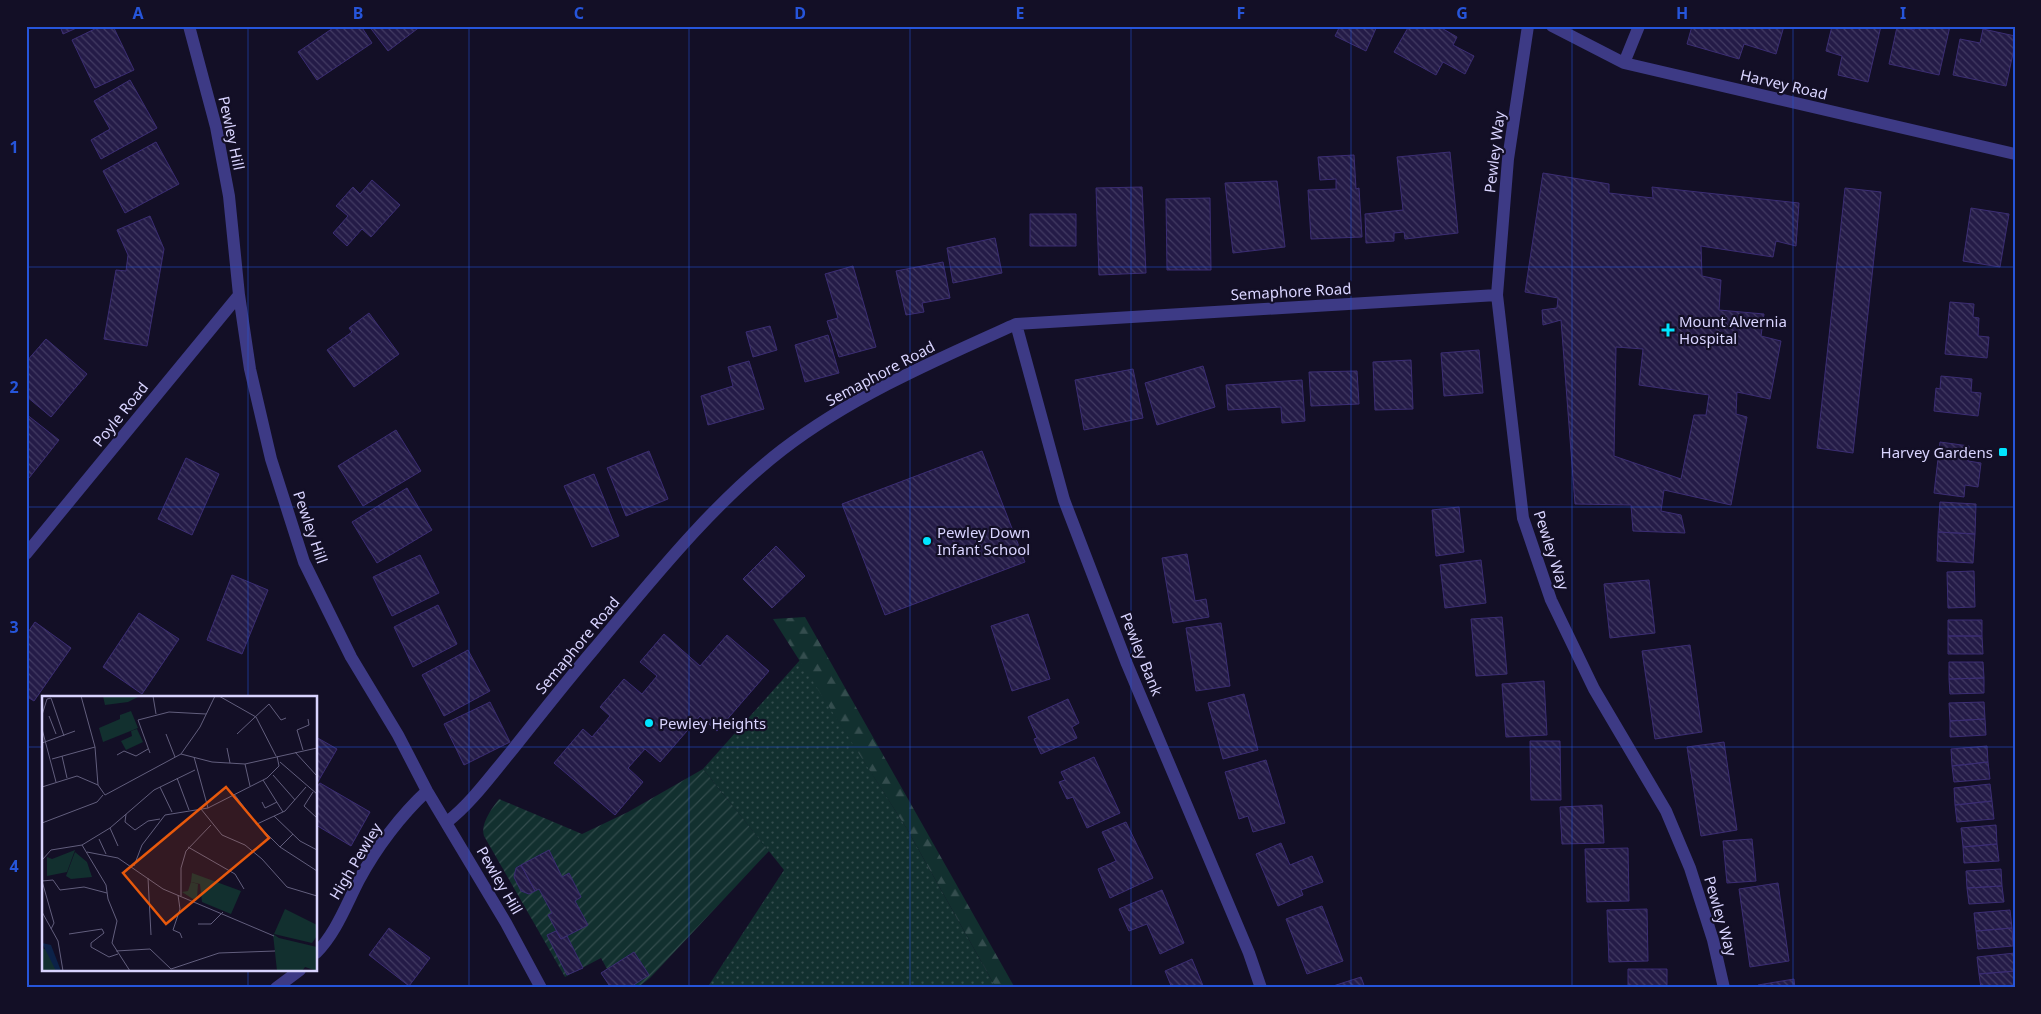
<svg xmlns="http://www.w3.org/2000/svg" width="2041" height="1014" font-family="'Noto Sans',sans-serif">
<style>
.grass{fill:url(#grass-dots)}
.forest{fill:url(#forest-firs)}
.garden{fill:url(#garden-furrows)}
.building{fill:url(#building-back-hatch);stroke:#3b2d73;fill-rule:evenodd}
.lines{fill:none;stroke-linecap:round;stroke-linejoin:round}
.street{stroke:#3d3a85;stroke-width:12}
.grid{fill:none;stroke:#2655da;stroke-width:1;stroke-opacity:0.55}
.poi-dot{fill:#00e5ff;stroke:#130f26;stroke-width:2}
.labels{text-anchor:middle;dominant-baseline:central;stroke-width:4.5;stroke-linejoin:round;paint-order:stroke}
.street-label{font-size:15px;fill:#d9d4ff;stroke:#130f26}
.poi-label{font-size:15px;fill:#d9d4ff;stroke:#130f26;text-anchor:start}
.inset-road{fill:none;stroke:#625e7d;stroke-width:1}
.view{fill:#e8590c;fill-opacity:0.15;stroke:#e8590c;stroke-width:2.5}
.inset-edge{fill:none;stroke:#d9d4ff;stroke-width:2.5}
.neatline{fill:none;stroke:#2655da;stroke-width:2}
.grid-label{font-size:16px;text-anchor:middle;font-weight:bold;fill:#2655da}
</style>
<defs>
<pattern id="grass-dots" width="8" height="8" patternUnits="userSpaceOnUse" patternTransform="scale(1.25)"><rect width="8" height="8" fill="#12302f"/><path d="M2 2h.1M6 6h.1" fill="none" stroke="#344d4e" stroke-width="1.8" stroke-linecap="round"/></pattern>
<pattern id="forest-firs" width="22" height="20" patternUnits="userSpaceOnUse" patternTransform="scale(1.25)"><rect width="22" height="20" fill="#12302f"/><path d="M5 1l3.5 6h-7zM16 11l3.5 6h-7z" fill="#344d4e"/></pattern>
<pattern id="garden-furrows" width="10" height="10" patternUnits="userSpaceOnUse" patternTransform="scale(1.25)"><rect width="10" height="10" fill="#12302f"/><path d="M-1 1l2-2M0 10L10 0M9 11l2-2" fill="none" stroke="#344d4e"/></pattern>
<pattern id="building-back-hatch" width="6" height="6" patternUnits="userSpaceOnUse" patternTransform="scale(1.25)"><rect width="6" height="6" fill="#241b47"/><path d="M-1 5l2 2M0 0l6 6M5-1l2 2" fill="none" stroke="#433b63"/></pattern>
</defs>
<rect width="100%" height="100%" fill="#130f26"/>
<!-- grass -->
<path class="grass" d="M800,660L907,829L996,988H707L784,870L703,769Z"/>
<!-- forest -->
<path class="forest" d="M805,617L1015,988H996L907,829L773,619Z"/>
<!-- garden -->
<path class="garden" d="M703,769L769,851L650,978L637,988H611L601,973L607,969L601,958L565,977L484,836C480,824 492,808 499,799L582,834L628,812Z"/>
<!-- building -->
<path class="building" d="M60,26H81L63,34Z
M101,26H113L134,70L95,88L72,40Z
M336,26H361L372,43L317,80L298,52Z
M369,26H421L388,51Z
M1340,26H1377L1366,51L1335,36Z
M1409,26H1438L1457,37L1453,45L1474,56L1465,74L1443,62L1436,75L1394,52Z
M1692,26H1784L1776,54L1744,44L1739,59L1687,44Z
M1832,26H1881L1868,82L1838,75L1842,56L1826,51Z
M1915,26H1950L1939,75L1889,64L1897,27L1914,30Z
M1983,29L2015,36V44L2006,86L1953,75L1960,39L1980,43Z
M130,80L157,128L101,159L91,140L110,129L94,101Z
M156,142L179,184L125,213L103,171Z
M1450,152L1458,233L1405,239L1404,232L1394,233V241L1366,243L1365,214L1403,210L1397,157Z
M1354,155L1356,189L1359,188L1362,237L1311,239L1308,190L1336,189V179L1320,180L1318,157Z
M1543,173L1609,184V193L1653,198L1652,187L1799,203L1796,246L1776,241L1773,257L1701,246L1702,276L1721,280L1719,310L1764,314L1761,336L1781,341L1770,399L1737,392L1736,414L1747,417L1731,505L1664,490L1661,511L1681,515L1685,533L1633,531L1631,505L1575,504L1561,320L1543,325L1542,310L1557,308L1558,298L1525,292ZM1616,347L1643,349L1639,385L1709,395L1706,415H1694L1681,479L1614,456Z
M372,180L400,205L371,237L362,229L347,246L333,233L348,216L336,206L353,187L360,194Z
M1277,181L1285,247L1233,253L1225,183Z
M1142,187L1146,273L1099,275L1096,188Z
M1845,188L1881,192L1853,453L1817,448Z
M1210,198L1211,270H1167L1166,199Z
M1971,208L2009,214L2000,267L1963,261Z
M1030,214H1076V246H1030Z
M150,216L164,249L147,346L104,339L116,270L126,271L128,255L117,230Z
M995,238L1002,273L953,283L947,248Z
M943,262L950,298L922,303L924,312L906,315L896,271Z
M853,266L876,347L839,357L827,321L838,318L825,274Z
M1950,302L1974,304L1973,317L1979,318L1978,336L1989,337L1987,358L1945,354Z
M369,313L399,354L354,387L327,350L352,332L349,328Z
M770,326L777,350L753,357L746,332Z
M828,335L839,373L805,382L795,345Z
M46,339L87,374L51,417L26,396V362Z
M1479,350L1483,393L1444,396L1441,353Z
M1411,360L1413,409L1375,410L1373,362Z
M749,361L764,409L708,425L701,396L733,386L728,367Z
M1203,366L1215,407L1157,425L1145,383Z
M1133,369L1143,418L1084,430L1075,380Z
M1357,371L1359,404L1311,406L1309,372Z
M1941,376L1972,379L1971,392L1981,393L1978,416L1934,411L1936,388L1940,389Z
M1302,380L1305,421L1282,423L1281,407L1228,410L1226,385Z
M26,414L59,440L29,478L26,476Z
M396,430L421,471L363,506L338,466Z
M1940,442L1969,446L1968,461L1981,463L1978,487L1965,485L1964,497L1934,493Z
M649,451L668,499L626,516L607,468Z
M982,451L1025,562L885,615L842,504Z
M186,458L219,474L192,535L158,519Z
M594,474L619,536L592,547L564,486Z
M407,488L432,530L377,563L352,522Z
M1940,502L1976,504L1975,534L1938,532Z
M1459,507L1464,552L1436,556L1432,510Z
M1938,532L1975,534L1973,563L1937,561Z
M776,546L805,576L772,608L743,579Z
M1187,554L1195,601L1206,599L1209,617L1173,623L1162,558Z
M420,555L439,593L392,616L373,577Z
M1481,560L1486,603L1445,608L1440,565Z
M1974,571L1975,607L1948,608L1947,572Z
M232,575L268,590L242,654L207,640Z
M1649,580L1655,633L1610,638L1604,584Z
M438,605L457,644L413,667L394,627Z
M139,613L179,639L142,694L103,667Z
M1028,614L1050,679L1012,691L991,626Z
M1502,617L1507,674L1476,676L1471,619Z
M1948,620H1982V636H1948Z
M35,622L71,648L34,701L26,696V635Z
M1221,623L1230,686L1196,691L1186,628Z
M664,634L700,666L727,635L769,671L717,731L700,716L660,762L645,749L628,768L643,782L615,815L554,763L583,729L592,737L610,716L600,707L624,679L642,694L657,676L640,662Z
M1948,636H1982L1983,654H1948Z
M1690,645L1702,732L1655,739L1642,651Z
M468,650L490,691L444,716L422,675Z
M1949,662H1983L1984,678L1949,679Z
M1984,678V693L1950,694L1949,679Z
M1544,681L1547,735L1506,737L1502,684Z
M1244,694L1258,750L1223,759L1208,703Z
M1068,699L1079,723L1072,727L1077,738L1041,754L1034,739L1037,738L1028,717Z
M490,702L510,742L464,765L444,724Z
M1984,702L1985,719L1950,721L1949,703Z
M1985,719L1986,735L1950,737V721Z
M316,737L337,749L316,785Z
M1530,741H1560L1561,800H1531Z
M1724,742L1737,830L1701,836L1687,747Z
M1987,746L1988,762L1952,766L1951,749Z
M1094,757L1120,813L1087,828L1073,797L1067,799L1059,782L1065,780L1061,772Z
M1266,760L1285,823L1253,832L1248,816L1239,819L1225,772Z
M1988,762L1990,779L1954,782L1952,766Z
M320,783L370,812L351,846L316,825V788Z
M1990,784L1992,801L1955,805L1954,788Z
M1992,801L1994,819L1957,822L1955,805Z
M1602,805L1604,843L1562,844L1560,807Z
M1126,822L1153,878L1110,898L1098,869L1116,861L1102,832Z
M1996,825L1997,844L1963,847L1961,828Z
M1752,839L1756,881L1727,883L1723,841Z
M1281,843L1290,865L1312,856L1323,882L1301,890L1303,895L1278,906L1256,854Z
M1997,844L1999,861L1964,863L1963,847Z
M1628,848L1629,901L1587,902L1585,849Z
M549,850L562,877L569,873L581,897L575,901L588,925L561,939L548,915L552,913L539,889L535,891L521,865Z
M521,865L535,891L529,894L521,891L514,877L516,868Z
M2001,869L2002,886L1967,888L1966,871Z
M1778,883L1789,961L1750,967L1739,889Z
M2002,886L2004,902L1969,904L1967,888Z
M1162,890L1184,943L1160,954L1147,924L1129,931L1119,909Z
M1322,906L1343,961L1307,974L1286,919Z
M1647,909L1648,961L1609,962L1607,910Z
M2010,910L2012,928L1976,931L1974,913Z
M389,928L430,958L409,986L369,955Z
M2012,928L2013,946L1978,949L1976,931Z
M556,931L561,939L567,936L583,968L567,975L547,935Z
M634,952L649,975L629,988H611L601,973Z
M2015,953V971L1979,974L1977,957Z
M1192,959L1204,988H1172L1165,971Z
M1628,969H1667V988H1628Z
M2015,971V988H1981L1979,974Z
M1361,977L1365,988H1327Z
M1794,979L1795,988H1759L1758,985Z"/>
<g class="lines">
<!-- street -->
<path class="street" d="M189,26L216,127L229,196L239,295L250,369L271,459L304,562L351,657L398,735L427,791L506,923L541,988
M1528,26L1508,159L1497,295L1523,518L1551,600L1594,689L1666,811L1690,868L1713,940L1724,988
M1552,26L1624,63L2015,154
M1624,63L1639,26
M1016,324L1064,500L1127,664L1249,953L1261,988
M26,554L239,295
M447,822C471,803 489,778 509,754C537,719 565,683 594,649C651,581 711,505 782,450C852,396 936,360 1016,324L1497,295
M316,953C336,933 346,905 359,880C376,848 401,815 427,791
M276,988L300,970"/>
</g>
<!-- grid -->
<path class="grid" d="M248,26V698M469,26V988M689,26V988M910,26V988M1131,26V988M1351,26V988M1572,26V988M1793,26V988M26,267H2015M26,507H2015M26,747H44M316,747H2015M248,970V988"/>
<!-- markers -->
<g class="poi-dot">
<path d="M1665.5 322.5h5v5h5v5h-5v5h-5v-5h-5v-5h5z"/>
<rect x="1998" y="447" width="10" height="10" rx="2.5"/>
<circle cx="927" cy="541" r="5"/>
<circle cx="649" cy="723" r="5"/>
</g>
<g class="labels">
<!-- street labels -->
<g class="street-label">
<text transform="translate(1784 84) rotate(13)">Harvey Road</text>
<text transform="translate(232 133) rotate(78)">Pewley Hill</text>
<text transform="translate(1494 152) rotate(-83)">Pewley Way</text>
<text transform="translate(1291 291) rotate(-3)">Semaphore Road</text>
<text transform="translate(880 373) rotate(-28)">Semaphore Road</text>
<text transform="translate(120 414) rotate(-51)">Poyle Road</text>
<text transform="translate(311 527) rotate(71)">Pewley Hill</text>
<text transform="translate(1552 550) rotate(72)">Pewley Way</text>
<text transform="translate(577 645) rotate(-50)">Semaphore Road</text>
<text transform="translate(1142 654) rotate(68)">Pewley Bank</text>
<text transform="translate(355 861) rotate(-59)">High Pewley</text>
<text transform="translate(500 880) rotate(60)">Pewley Hill</text>
<text transform="translate(1721 916) rotate(74)">Pewley Way</text>
</g>
<!-- poi labels -->
<g class="poi-label">
<text x="1679" y="321">Mount Alvernia<tspan x="1679" dy="17">Hospital</tspan></text>
<text x="1993" y="452" text-anchor="end">Harvey Gardens</text>
<text x="937" y="532">Pewley Down<tspan x="937" dy="17">Infant School</tspan></text>
<text x="659" y="723">Pewley Heights</text>
</g>
</g>
<!-- overview -->
<g transform="translate(42 696)">
<rect width="275" height="275" fill="#130f26"/>
<path d="M61,0H98L86,6L63,9ZM150,177L199,195L189,218L160,206L158,188L149,186ZM231,238L237,242L275,251V275L263,271L260,275H235ZM0,252L7,255L14,275H0Z" fill="#12302f"/>
<path d="M89,15L96,32L61,46L57,32L78,23V19ZM33,154L25,176L5,180V161L10,163ZM33,156L45,166L50,181L29,183L24,180ZM149,186L156,188L155,202L151,203L140,196L146,195ZM243,213L275,229V240L270,247L232,238Z" fill="#12302f"/>
<path d="M95,33L101,46L84,54L79,45L90,40L89,35Z" fill="#12302f"/>
<path d="M0,247L9,249L19,275H14Z" fill="#0c2248"/>
<path class="inset-road" d="M39,0L53,51L56,89M111,0L114,18M177,0L214,21L234,60M0,19L5,3L9,2L22,40M7,20L14,38M0,33L14,86M124,38L133,61M195,38L227,8L239,24L244,22M0,47L33,35M185,52L188,67M261,54L255,34L267,29L266,23M253,56L275,80M108,57L96,24L127,16L164,18M139,58L170,66L203,68L275,52M139,58L158,31L173,0M75,59L82,55L94,60L106,53M20,60L25,82M152,61L166,112M10,63L53,51M238,66L275,98M203,68L208,90M231,79L253,104M135,82L147,114M221,84L241,116M56,89L63,99L139,58M0,91L35,80L56,89M118,91L130,116M271,96L262,110L275,122M192,98L215,128L238,151L275,175M220,106L223,112L235,106M159,113L180,139L203,149L220,163L245,191L275,200M84,118L83,126L93,134L106,125L118,123M232,120L258,145L275,154M0,127L55,106L61,99M215,128L243,115L264,91M68,132L76,150M57,143L64,158M40,149L64,189L66,203L75,225L70,247L88,275M146,151L193,178L202,193M238,151L251,138M45,156L76,162L121,193L232,240M0,164L9,154L40,149L68,132L112,94L153,74M92,170L100,149L123,119L166,112L225,82L237,70L235,60M106,182L109,239M0,185L11,184L18,194L42,191L65,197M0,185L12,227L9,233M136,199L138,213L131,234L138,237L140,242M139,200V172L144,155L169,129M0,216L16,245L21,275M156,228H169L181,216M27,238L60,233L62,237L49,247V251L67,261L76,258M74,255L108,253L129,273L177,257L233,255"/>
<path class="view" d="M184,91L227,142L124,228L81,177Z"/>
<rect width="275" height="275" class="inset-edge"/>
</g>
<!-- border -->
<rect width="2041" height="1014" fill="none" stroke="#130f26" stroke-width="55"/>
<rect x="28" y="28" width="1986" height="958" class="neatline"/>
<g class="grid-label">
<text x="138" y="19">A</text>
<text x="358" y="19">B</text>
<text x="579" y="19">C</text>
<text x="800" y="19">D</text>
<text x="1020" y="19">E</text>
<text x="1241" y="19">F</text>
<text x="1462" y="19">G</text>
<text x="1682" y="19">H</text>
<text x="1903" y="19">I</text>
<text x="14" y="153">1</text>
<text x="14" y="393">2</text>
<text x="14" y="633">3</text>
<text x="14" y="872">4</text>
</g>
</svg>
